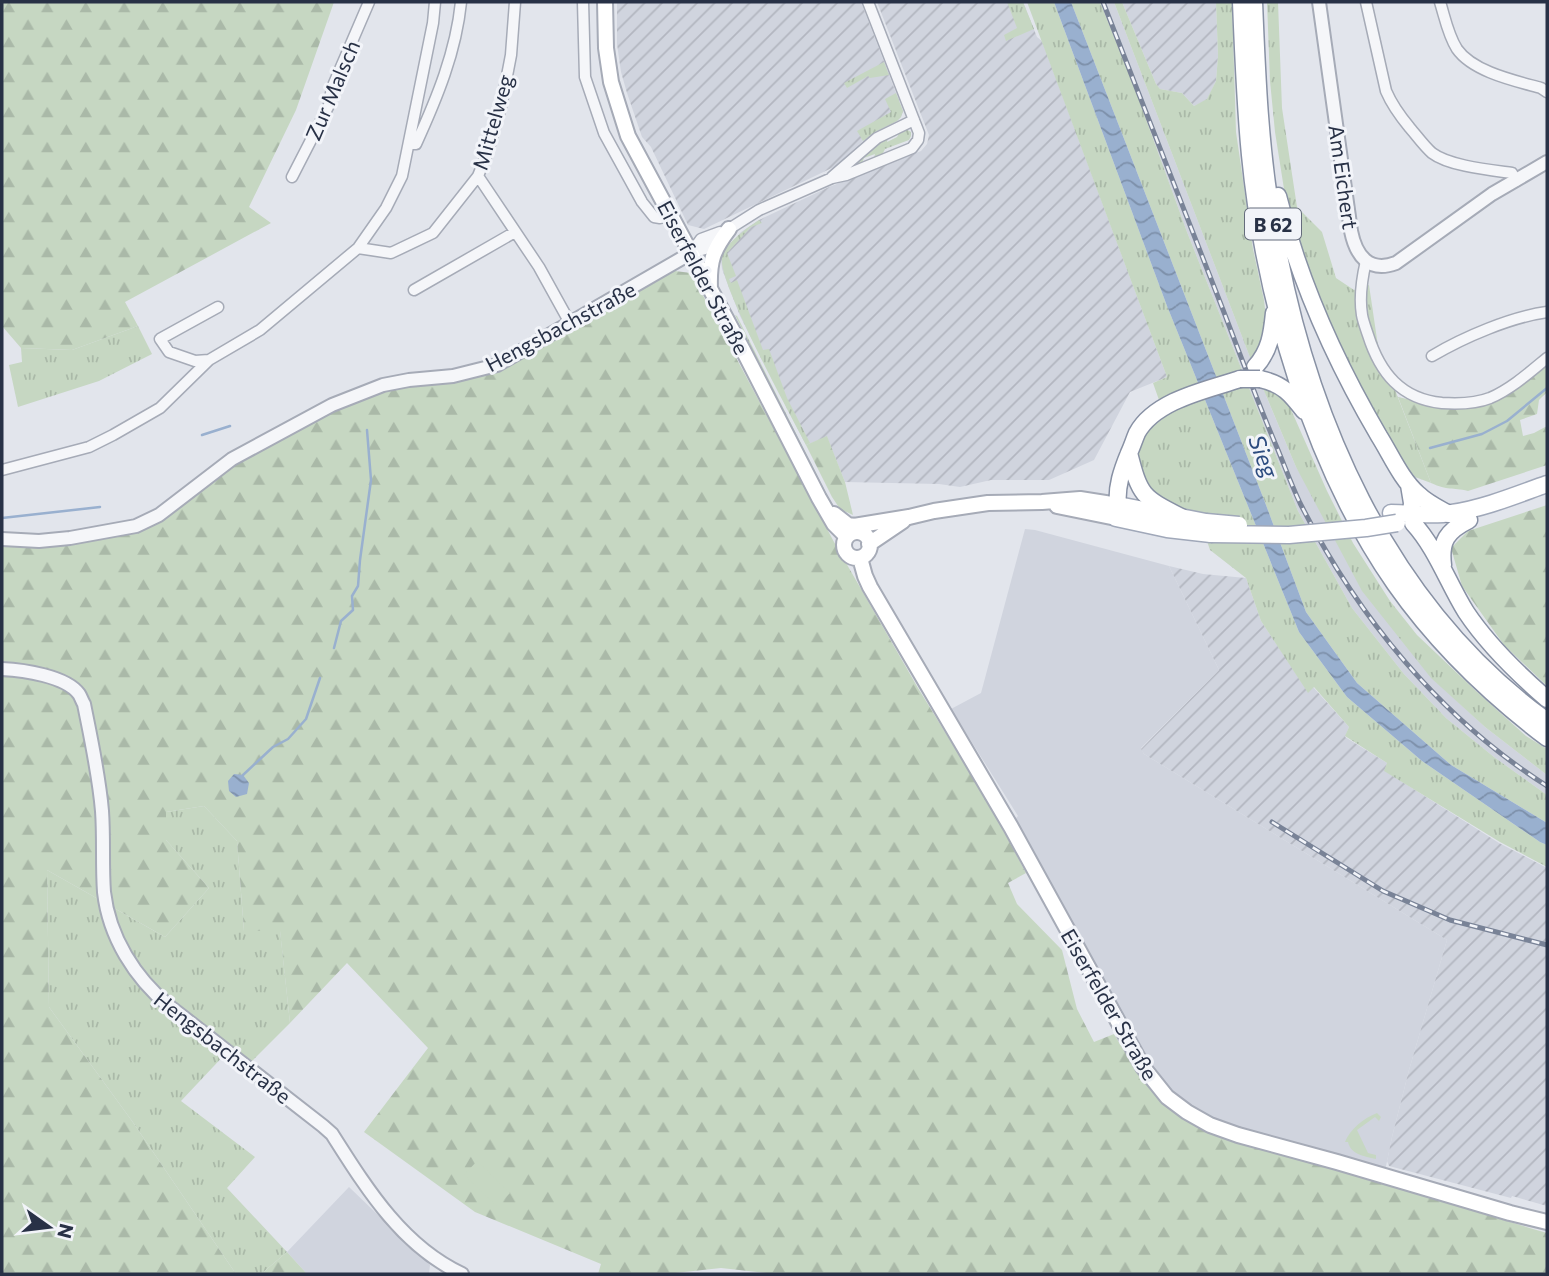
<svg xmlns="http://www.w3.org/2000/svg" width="1549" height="1276" font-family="Commissioner,sans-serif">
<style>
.built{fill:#d0d4de}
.industrial{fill:url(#industrial-furrows)}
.grass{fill:url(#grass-tufts)}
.forest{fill:url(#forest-firs)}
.garden{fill:#c6d7c2}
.water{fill:url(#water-waves)}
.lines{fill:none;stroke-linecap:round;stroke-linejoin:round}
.stream{stroke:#99b0cf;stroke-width:2.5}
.minor-casing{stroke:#a6abb7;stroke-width:13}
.tertiary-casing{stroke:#a6abb7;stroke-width:16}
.secondary-casing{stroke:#a6abb7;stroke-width:18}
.primary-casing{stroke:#a0a8b9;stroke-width:19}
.trunk-casing{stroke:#8891a4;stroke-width:19}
.minor{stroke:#f5f6f9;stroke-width:10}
.tertiary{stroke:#f5f6f9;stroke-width:12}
.secondary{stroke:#fff;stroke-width:14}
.primary{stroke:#fff;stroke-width:16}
.trunk{stroke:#fff;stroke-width:16}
.rail-casing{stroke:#798397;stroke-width:5}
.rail{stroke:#f2f4f9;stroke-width:2.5;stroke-dasharray:8;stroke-linecap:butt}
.primary-bridge-casing{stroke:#a0a8b9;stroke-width:19;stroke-linecap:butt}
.trunk-bridge-casing{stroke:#8891a4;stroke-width:19;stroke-linecap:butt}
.primary-bridge{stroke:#fff;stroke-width:16}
.trunk-bridge{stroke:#fff;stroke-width:16}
.labels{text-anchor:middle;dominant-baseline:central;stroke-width:6;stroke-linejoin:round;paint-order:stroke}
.shield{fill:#f2f4f9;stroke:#656c7c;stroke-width:2}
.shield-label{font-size:19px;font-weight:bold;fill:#283146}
.street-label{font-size:21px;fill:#283146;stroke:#f2f4f9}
.water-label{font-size:23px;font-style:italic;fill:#2d4c7f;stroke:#f2f4f9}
</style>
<defs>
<pattern id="industrial-furrows" width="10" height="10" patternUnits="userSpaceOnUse" patternTransform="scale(1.75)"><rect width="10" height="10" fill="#d0d4de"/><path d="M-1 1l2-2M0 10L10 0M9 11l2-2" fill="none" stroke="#b3b6c0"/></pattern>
<pattern id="grass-tufts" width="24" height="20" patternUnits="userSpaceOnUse" patternTransform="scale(1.75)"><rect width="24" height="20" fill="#c6d7c2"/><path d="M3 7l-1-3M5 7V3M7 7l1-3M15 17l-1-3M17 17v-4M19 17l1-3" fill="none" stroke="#aab9a8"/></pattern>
<pattern id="forest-firs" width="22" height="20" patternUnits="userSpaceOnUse" patternTransform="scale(1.75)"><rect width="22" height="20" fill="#c6d7c2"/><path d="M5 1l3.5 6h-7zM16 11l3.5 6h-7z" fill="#aab9a8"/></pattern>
<pattern id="water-waves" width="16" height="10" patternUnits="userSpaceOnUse" patternTransform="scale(1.75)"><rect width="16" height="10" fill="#99b0cf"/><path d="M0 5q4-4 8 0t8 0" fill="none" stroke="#7d90aa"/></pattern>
</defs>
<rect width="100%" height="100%" fill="#e2e5ec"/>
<!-- built -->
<path class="built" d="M1100,2H1114L1251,360L1296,467L1432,678L1485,727L1547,775V795L1494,757L1446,718L1404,674L1352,608L1298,511L1187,232L1135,89Z
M1025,529L1035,530L1169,566L1219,670L1141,748L1144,754L1447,940L1409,1070L1392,1137L1384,1176L1238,1135L1167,1097L1012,822L1018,816L951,709L981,693Z
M349,1187L430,1265L429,1274H307L287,1252Z"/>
<!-- industrial -->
<path class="industrial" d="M617,2H861L903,111L901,117L897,121L875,132L866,138L836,166L704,229L688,225L651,147L642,137L627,93L621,72L617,44Z
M877,2H1023L1037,37L1042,41L1167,377L1130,392L1094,460L1049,480H991L960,487L939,484L845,482L827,437L806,445L740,316L722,269L721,260L724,251L741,232L759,220L829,187L921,151L927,144L929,135Z
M1122,2H1216L1218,56L1216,81L1207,100L1194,106L1182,93L1160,89L1156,84Z
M1169,566L1203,574L1246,578L1261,621L1308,692L1313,687L1349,727L1345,737L1387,763L1385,771L1499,843L1547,868V1206L1512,1196L1511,1198L1389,1166L1387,1161L1392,1137L1409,1070L1447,940L1144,754L1141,749L1219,670Z"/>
<!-- grass -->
<path class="grass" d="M1007,2H1023L1034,29L1006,41L1004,35L1017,28Z
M1027,2H1054L1167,306L1299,632L1347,697L1422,761L1540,842L1547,845V867L1500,842L1384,771L1387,763L1345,736L1349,727L1314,687L1308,693L1261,621L1246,578L1210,550L1198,514L1169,507L1149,493L1136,461L1140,444L1147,431L1165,417L1153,383L1167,377Z
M1071,2H1100L1135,89L1187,232L1298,511L1352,608L1404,674L1446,718L1494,757L1547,795V823L1451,765L1357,683L1306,612L1266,505Z
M1114,2H1122L1156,84L1160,89L1182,93L1194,106L1207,99L1216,81L1218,56L1216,2H1232L1236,132L1253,249L1264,300L1267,326L1261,348L1251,360Z
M1267,2H1278L1282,108L1297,207L1322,232L1336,278L1354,290L1369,285L1378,346L1431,483L1415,477L1399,456L1373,408L1341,353L1323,316L1287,208L1275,132L1270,81Z
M884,62L889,75L870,78L868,76L847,88L844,83Z
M896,93L903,111L901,117L897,121L875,132L863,141L857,131L891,112L885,99Z
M906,129L911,132V136L909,140L885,149L881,157L873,161L875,154L864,158L861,166L844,172L889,135L887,142L897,137L901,130Z
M759,220L762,223L751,227L727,253L736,276L729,279L731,283L737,280L763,350L769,349L787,398L810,443L806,445C791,416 717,281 722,258C725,243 747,228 759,220Z
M735,315L737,316L828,497L838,513L833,508L826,496Z
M138,326L152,354L99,381L18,407L9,365L22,362L21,348L72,350Z
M1262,386L1285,396L1327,491L1353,543L1390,601L1417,635L1476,691L1526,736L1547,749V775L1485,727L1431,678L1362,591L1296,467Z
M204,806L237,841L244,931L280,930L290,1023L251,1062L229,1050L181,1101L255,1157L227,1188L287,1252L261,1274H236L132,1121L49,1007L47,870L165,937L209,888L166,840V812Z"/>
<!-- forest -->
<path class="forest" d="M2,2H334L296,110L249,207L271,223L125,302L138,326L72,350L21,348L2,326Z
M675,271L691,273L834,542L918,688L989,804L1026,873L1008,883L1017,904L1062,950L1077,1009L1094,1042L1114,1034C1137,1071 1154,1103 1194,1125C1233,1146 1279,1153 1322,1165C1397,1187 1472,1211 1547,1233V1274H775L721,1268L666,1274H598L601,1264L475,1212L364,1132L428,1048L347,963L290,1023L280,931H244L237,841L204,806L166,812V840L209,888L165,937L47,870L49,1007L132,1121L236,1274H2V544L39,546L122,535L159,520L231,465L338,409L392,389L467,379L508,366Z
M1547,363V392L1539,400L1537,414L1520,420L1523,436L1534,433L1547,426V465L1468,491C1452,487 1448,491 1431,483L1398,397C1413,400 1430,406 1446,408C1490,413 1516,389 1547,363Z
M827,436L845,482L853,515L840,509L832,497L806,445Z
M1547,505V686L1504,645L1462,586L1451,548L1468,531Z
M287,1252L307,1274H261Z"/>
<!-- garden -->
<path class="garden" d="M1377,1113L1381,1117L1379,1121L1375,1117L1357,1130L1368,1153L1376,1155V1159C1364,1156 1351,1155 1348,1142H1345C1350,1129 1364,1118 1377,1113Z
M477,1161L510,1193L497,1206L464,1175Z"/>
<!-- water -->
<path class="water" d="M1054,2H1071L1266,505L1306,612L1357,683L1451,765L1547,823V845L1540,842L1422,761L1347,697L1299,632L1167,306Z
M234,774L243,775L249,783L247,794L236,797L229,791L228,781Z"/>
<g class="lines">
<!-- stream -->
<path class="stream" d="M202,435L230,426
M1430,448L1482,434L1507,421L1547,388
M2,518L100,507
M334,648L341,621L353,610L352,596L358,586L360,560L371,480L367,430
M243,775L273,747L288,739L306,719L320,678"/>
<defs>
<path id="minor" d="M583,2L585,77L604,133L642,202L654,217L660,218L670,214
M1366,2L1386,91C1392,105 1400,116 1410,128C1417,136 1424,146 1432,153C1449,166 1490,170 1512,173L1516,181
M1440,2C1445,18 1448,35 1457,49C1473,72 1516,81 1541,88L1547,92
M410,143L416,144C437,98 456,52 461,2
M478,176L539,267L570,323
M292,177L329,105L332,88L369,2
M832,177L877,138L914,120
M358,248L391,253L433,233L478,176L488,151L501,107L511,55L515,2
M691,253L705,249L729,229L759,210L832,178L846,175L912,148L918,140L919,133L868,2
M691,253L701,239L720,232
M1366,261C1362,278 1359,297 1362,315C1363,321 1366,329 1368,335C1380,373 1401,399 1442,403C1458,404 1475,404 1490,398C1511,389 1530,372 1547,358
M414,290L515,232
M1432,356C1464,337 1511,317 1547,312
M209,360L195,361L169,352L160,339L218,307
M2,470L89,447L113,435L160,408L209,360L260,330L358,248L386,208L402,176L433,23L435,2"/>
<path id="tertiary" d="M1319,2L1351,231C1356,256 1369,273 1396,263L1492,194L1547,162
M2,539L39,541L70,538L136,526L159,515L232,459L332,405L383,385L409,380L453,376L497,365L691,253
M2,669C23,670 66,676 79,694C81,697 82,701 84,704C91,739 99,775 102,811C104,838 102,865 104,892C109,937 135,978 169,1006L323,1126L332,1134C367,1189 402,1246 462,1274"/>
<path id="secondary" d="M605,2L606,48L611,82L628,136L743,350L819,498L834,524L847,537
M710,288C709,261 713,250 729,229
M1057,506L1116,518
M834,514L848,525L854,526L909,517L934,511L988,503L1042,502L1080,499L1118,505
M844 545a13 13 0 1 1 26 0a13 13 0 1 1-26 0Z
M869,544L903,521
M860,558L865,576L870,587L1011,827L1143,1067L1167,1097L1187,1112L1210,1125L1238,1135L1337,1162L1510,1213L1547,1222"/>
<path id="primary" d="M1391,513C1411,513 1433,516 1452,513C1485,508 1516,495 1547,484
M1206,522L1118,505L1116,518L1167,529L1211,534"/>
<path id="trunk" d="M1241,2C1243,53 1245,104 1250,155C1264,299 1312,465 1395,584C1437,644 1489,694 1547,738
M1254,2C1257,76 1260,150 1273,223C1305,414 1386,605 1547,721
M1278,196C1299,281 1335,361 1379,436C1391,455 1401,479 1418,494C1427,503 1438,508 1449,514
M1255,367C1270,351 1272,333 1274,313
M1260,379C1283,384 1291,394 1304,411
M1129,453C1140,496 1142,497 1181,517
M1409,485L1412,503L1411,513
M1118,505C1116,487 1122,470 1129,453C1132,447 1134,440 1137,433C1155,400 1207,390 1240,379
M1413,523C1436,548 1448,583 1466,612C1488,645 1517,673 1547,699
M1443,565C1440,541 1447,531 1469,520"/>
</defs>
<!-- minor casing -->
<use href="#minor" class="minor-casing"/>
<!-- tertiary casing -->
<use href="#tertiary" class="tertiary-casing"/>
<!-- secondary casing -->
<use href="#secondary" class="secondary-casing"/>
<!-- primary casing -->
<use href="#primary" class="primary-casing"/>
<!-- trunk casing -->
<use href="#trunk" class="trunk-casing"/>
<!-- minor -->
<use href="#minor" class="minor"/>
<!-- tertiary -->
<use href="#tertiary" class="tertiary"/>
<!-- secondary -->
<use href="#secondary" class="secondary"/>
<!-- primary -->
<use href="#primary" class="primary"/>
<!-- trunk -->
<use href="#trunk" class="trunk"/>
<defs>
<path id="rail" d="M1103,2C1142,102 1181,202 1220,302C1239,351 1257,401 1278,450C1285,467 1292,486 1300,503C1357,616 1440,718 1547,786
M1272,822L1383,891L1450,920L1547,945"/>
</defs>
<!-- rail casing -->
<use href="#rail" class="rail-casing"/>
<!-- rail -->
<use href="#rail" class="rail"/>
<defs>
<path id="primary-bridge" d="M1206,522L1239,525
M1211,534L1289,535L1366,528L1397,523"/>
<path id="trunk-bridge" d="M1240,379H1260"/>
</defs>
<!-- primary-bridge casing -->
<use href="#primary-bridge" class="primary-bridge-casing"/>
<!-- trunk-bridge casing -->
<use href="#trunk-bridge" class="trunk-bridge-casing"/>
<!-- primary-bridge -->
<use href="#primary-bridge" class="primary-bridge"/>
<!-- trunk-bridge -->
<use href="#trunk-bridge" class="trunk-bridge"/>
</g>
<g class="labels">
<!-- shield labels -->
<rect class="shield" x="1245" y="208.5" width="56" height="31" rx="5"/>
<g class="shield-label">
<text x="1273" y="224">B 62</text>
</g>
<!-- street labels -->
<g class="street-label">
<text transform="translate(332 90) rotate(-67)">Zur Malsch</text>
<text transform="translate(492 122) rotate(-74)">Mittelweg</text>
<text transform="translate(1344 177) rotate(82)">Am Eichert</text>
<text transform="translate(704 277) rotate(62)">Eiserfelder Straße</text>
<text transform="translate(560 326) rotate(-28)">Hengsbachstraße</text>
<text transform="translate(1110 1004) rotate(60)">Eiserfelder Straße</text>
<text transform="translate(223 1047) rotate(38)">Hengsbachstraße</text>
</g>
<!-- water labels -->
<g class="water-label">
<text transform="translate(1264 456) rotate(69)">Sieg</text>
</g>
</g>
<!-- border -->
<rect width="1549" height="1276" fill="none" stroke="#283146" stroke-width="7"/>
<!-- north arrow -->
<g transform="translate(49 1227) rotate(104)" stroke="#f2f4f9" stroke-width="5" paint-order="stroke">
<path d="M0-5L12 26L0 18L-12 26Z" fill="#283146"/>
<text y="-10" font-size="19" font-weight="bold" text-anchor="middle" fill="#283146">N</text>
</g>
</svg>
